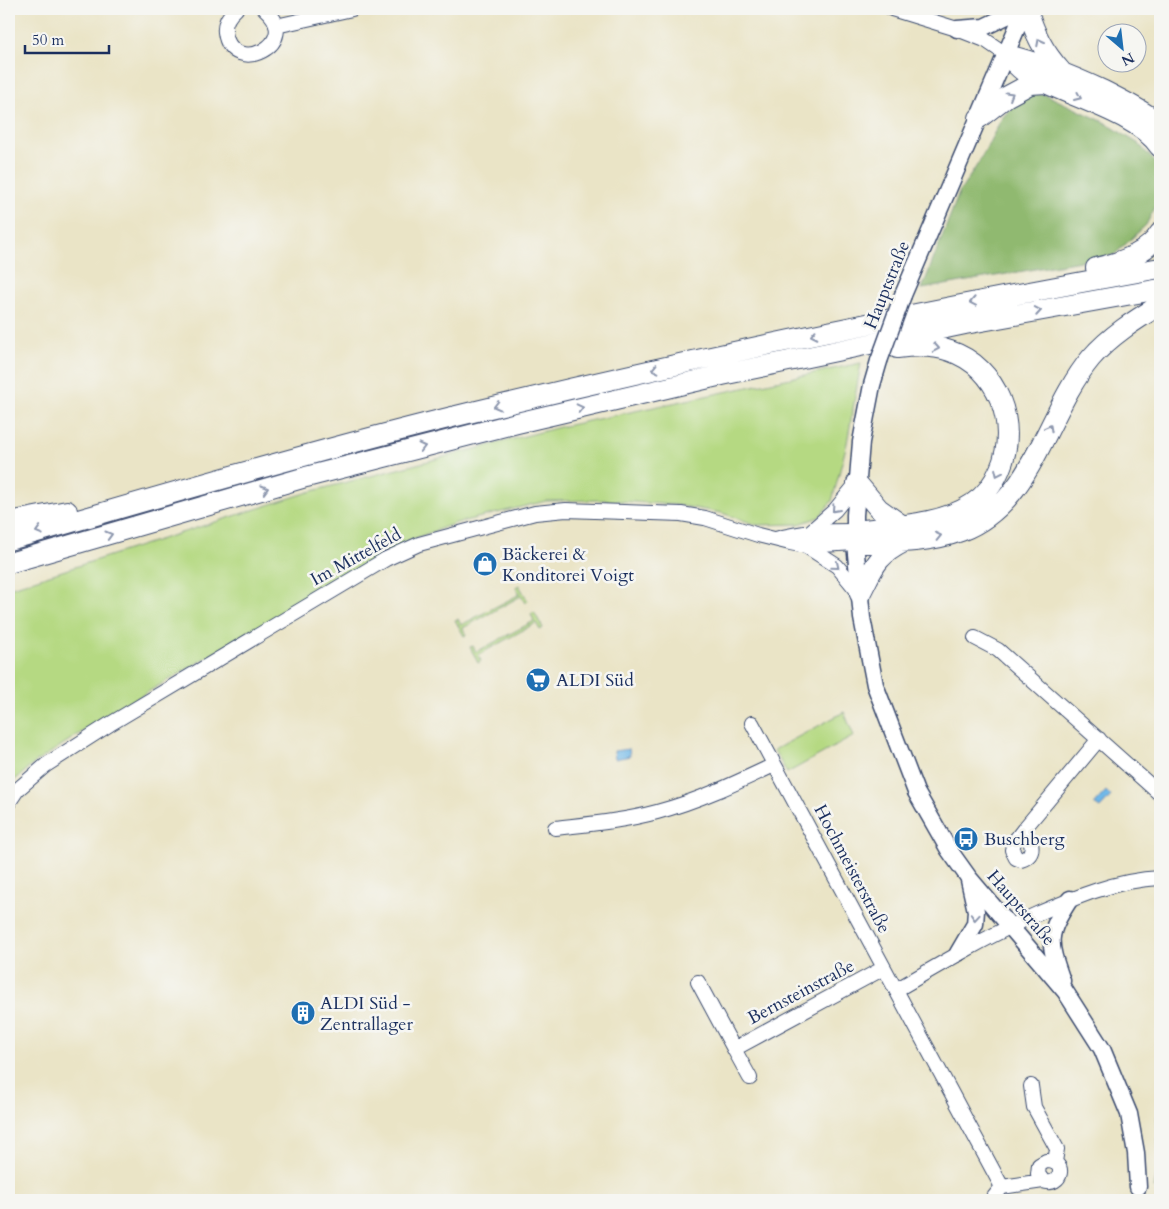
<svg xmlns="http://www.w3.org/2000/svg" width="1169" height="1209" font-family="Cardo,serif">
<style>
.green{fill:#b5d982;stroke:#688470}
.forest{fill:#90b970;stroke:#567467}
.water{fill:#70b8e8;stroke:#4674a3}
.lines{fill:none;stroke-linecap:round;stroke-linejoin:round}
.major-tunnel{stroke:#c1c0b1;stroke-width:16;stroke-dasharray:16 8;stroke-linecap:butt}
.minor-casing{stroke:#3a4a6e;stroke-width:16}
.major-casing{stroke:#3a4a6e;stroke-width:19}
.highway-casing{stroke:#3a4a6e;stroke-width:22}
.minor{stroke:#fff;stroke-width:14}
.major{stroke:#fff;stroke-width:16}
.highway{stroke:#fff;stroke-width:20}
.rail-casing{stroke:#1b2f5e;stroke-width:5}
.rail{stroke:#f6f6f2;stroke-width:3;stroke-dasharray:9;stroke-linecap:butt}
.major-bridge-casing{stroke:#3a4a6e;stroke-width:19;stroke-linecap:butt}
.major-bridge{stroke:#fff;stroke-width:16}
.oneway{stroke:#8d97ae}
.labels{text-anchor:middle;dominant-baseline:central;stroke-width:5;stroke-linejoin:round;paint-order:stroke}
.street-label{font-size:18px;fill:#1b2f5e;stroke:#f6f6f2}
.poi-label{font-size:18px;fill:#1b2f5e;stroke:#f6f6f2;text-anchor:start}
</style>
<rect width="100%" height="100%" fill="#f6f6f2"/>
<filter id="ink" filterUnits="userSpaceOnUse"><feTurbulence type="fractalNoise" baseFrequency=".02" numOctaves="2"/><feDisplacementMap in="SourceGraphic" scale="10" xChannelSelector="R" yChannelSelector="G"/><feConvolveMatrix kernelMatrix="1 2 1 2 8 2 1 2 1" color-interpolation-filters="sRGB"/></filter>
<filter id="wash" filterUnits="userSpaceOnUse"><feTurbulence type="fractalNoise" baseFrequency=".0096" numOctaves="4" result="noise"/><feDisplacementMap in="SourceGraphic" scale="20" xChannelSelector="R" yChannelSelector="G"/><feGaussianBlur stdDeviation="1.12" result="paint"/><feColorMatrix in="noise" values="0 0 0 0 0 0 0 0 0 0 0 0 0 0 0 0 0 1.4 0 .05"/><feComposite in="paint" operator="in"/></filter>
<g filter="url(#wash)">
<rect width="100%" height="100%" fill="#eae4c6"/>
<!-- green -->
<path class="green" d="M861,363L847,443L832,501L819,517L799,524L757,525L722,513L676,505L604,500L546,501L456,523L410,540L382,555L105,717L36,762L9,785V588L309,492L560,427Z
M519,585L528,601L525,603L521,596L463,628L466,635L464,636L455,620L458,619L461,625L520,594L516,587Z
M534,612L543,628L540,630L536,623L478,655L481,661L478,663L470,647L473,646L476,652L534,621L531,614Z
M844,712L854,736L787,773L774,750Z
M1160,1109V1185L1154,1188L1159,1161L1157,1117Z"/>
<!-- forest -->
<path class="forest" d="M1030,94H1044L1104,122L1139,144L1160,168V198L1146,225L1114,255L922,289L959,193L979,162L1002,118L1016,103Z"/>
<!-- water -->
<path class="water" d="M629,749L630,756L615,759L614,751Z
M1106,791L1111,796L1100,808L1094,804Z"/>
</g>
<g filter="url(#ink)">
<g class="lines">
<!-- major-tunnel -->
<path class="major-tunnel" d="M1138,1200V1187"/>
<defs>
<path id="minor" d="M236,9C229,15 224,23 225,32C231,79 305,43 265,9
M892,9L957,29L985,40L1007,55
M276,26L352,9
M811,531L835,510L857,483
M776,539C802,531 828,531 855,531
M806,546L837,566L860,594
M975,638L998,650L1160,794
M752,723L896,990
M9,802L17,790L46,765L110,724L386,559L419,544L535,513L566,510L681,514L705,518L758,535L790,543L806,546L855,543
M555,828C589,824 624,821 657,812C698,801 736,783 774,765
M1024,829C1031,840 1038,854 1021,860L1016,858L1012,850L1014,842L1024,829L1099,739
M698,982L734,1049L884,968
M734,1049L750,1078
M1031,1086L1034,1107L1057,1149L1055,1162
M1002,1187L896,990C942,963 988,936 1037,914C1076,897 1116,880 1160,878
M1002,1187L1043,1181C1062,1188 1068,1160 1046,1161L1039,1165L1038,1174L1043,1181
M994,1197L1002,1187"/>
<path id="major" d="M957,29L984,27L1013,13L1017,9
M903,295L1025,9
M879,361L872,385L861,442L855,515V543L862,618L875,685L916,792L949,850L969,878L1065,991L1102,1049L1129,1114L1136,1153L1138,1187
M958,953L975,924L976,911L969,880
M1062,981C1048,941 1046,936 1070,899"/>
<path id="highway" d="M1027,9C1035,34 1043,51 1061,71
M1007,55C1013,61 1019,69 1026,73C1064,96 1135,111 1160,147
M1007,55C1041,63 1072,76 1104,91C1123,101 1143,110 1160,124
M979,118L1006,97L1030,84L1046,83
M1096,268C1119,263 1147,254 1160,233
M857,483L879,509L900,524
M9,522L67,511
M855,531C892,526 941,525 972,504C985,496 994,483 1000,469C1019,425 998,367 950,351C933,345 914,346 897,348
M9,540C173,493 336,444 502,405C720,353 940,307 1160,268
M855,543C890,542 927,544 961,531C1034,503 1045,413 1091,358C1110,336 1135,320 1160,305
M9,563L306,477L517,423L722,375L965,324L1160,289
M860,594C874,567 876,556 904,542"/>
</defs>
<!-- minor casing -->
<use href="#minor" class="minor-casing"/>
<!-- major casing -->
<use href="#major" class="major-casing"/>
<!-- highway casing -->
<use href="#highway" class="highway-casing"/>
<!-- minor -->
<use href="#minor" class="minor"/>
<!-- major -->
<use href="#major" class="major"/>
<!-- highway -->
<use href="#highway" class="highway"/>
<defs>
<path id="rail" d="M1137,1200L1160,1199"/>
</defs>
<!-- rail casing -->
<use href="#rail" class="rail-casing"/>
<!-- rail -->
<use href="#rail" class="rail"/>
<defs>
<path id="major-bridge" d="M879,361L903,295"/>
</defs>
<!-- major-bridge casing -->
<use href="#major-bridge" class="major-bridge-casing"/>
<!-- major-bridge -->
<use href="#major-bridge" class="major-bridge"/>
</g>
<!-- one-way arrows -->
<defs><path id="oneway-chevron" d="M-2-3.5L2.5 0L-2 3.5" fill="none" stroke-width="1.6" stroke-linecap="round" stroke-linejoin="round" transform="scale(1.25)"/></defs>
<g class="oneway">
<use href="#oneway-chevron" transform="translate(1040 42) rotate(-117)"/>
<use href="#oneway-chevron" transform="translate(1010 95) rotate(-31)"/>
<use href="#oneway-chevron" transform="translate(1078 97) rotate(24)"/>
<use href="#oneway-chevron" transform="translate(973 302) rotate(169)"/>
<use href="#oneway-chevron" transform="translate(1038 311) rotate(-10)"/>
<use href="#oneway-chevron" transform="translate(814 335) rotate(168)"/>
<use href="#oneway-chevron" transform="translate(936 348) rotate(10)"/>
<use href="#oneway-chevron" transform="translate(655 369) rotate(167)"/>
<use href="#oneway-chevron" transform="translate(497 406) rotate(166)"/>
<use href="#oneway-chevron" transform="translate(580 408) rotate(-13)"/>
<use href="#oneway-chevron" transform="translate(1049 428) rotate(-62)"/>
<use href="#oneway-chevron" transform="translate(422 447) rotate(-14)"/>
<use href="#oneway-chevron" transform="translate(998 473) rotate(115)"/>
<use href="#oneway-chevron" transform="translate(265 489) rotate(-16)"/>
<use href="#oneway-chevron" transform="translate(835 509) rotate(132)"/>
<use href="#oneway-chevron" transform="translate(39 531) rotate(164)"/>
<use href="#oneway-chevron" transform="translate(109 535) rotate(-16)"/>
<use href="#oneway-chevron" transform="translate(938 536) rotate(-13)"/>
<use href="#oneway-chevron" transform="translate(836 566) rotate(39)"/>
<use href="#oneway-chevron" transform="translate(975 917) rotate(94)"/>
</g>
</g>
<!-- icons -->
<defs>
<symbol id="shop-disc" viewBox="-11 -11 22 22"><circle r="9.5" fill="#1f6fb2" stroke="#f6f6f2"/><path d="M-5-2.5h2.3a2.7 3.5 0 0 1 5.4 0H5L5.5 6h-11ZM-1.5-2.5h3a1.5 2.3 0 0 0-3 0Z" fill="#fff"/></symbol>
<symbol id="supermarket-disc" viewBox="-11 -11 22 22"><circle r="9.5" fill="#1f6fb2" stroke="#f6f6f2"/><path d="M-6-5.5h2.5l.6 2H6L4.5 2H-2.5L-4.4-4H-6ZM-1.5 3.2a1.3 1.3 0 1 0 .1 0ZM3 3.2a1.3 1.3 0 1 0 .1 0Z" fill="#fff"/></symbol>
<symbol id="bus-disc" viewBox="-11 -11 22 22"><circle r="9.5" fill="#1f6fb2" stroke="#f6f6f2"/><path d="M-5-6H5V4H4V6H2V4H-2V6H-4V4H-5ZM-3.5-4V0h7V-4ZM-3.5 1.2v1.5H-2V1.2ZM2 1.2v1.5H3.5V1.2Z" fill="#fff"/></symbol>
<symbol id="building-disc" viewBox="-11 -11 22 22"><circle r="9.5" fill="#1f6fb2" stroke="#f6f6f2"/><path d="M-4-6H4V6H1V3H-1V6H-4ZM-2.5-4.3h1.7v1.8h-1.7ZM.8-4.3h1.7v1.8H.8ZM-2.5-1h1.7V.8h-1.7ZM.8-1h1.7V.8H.8Z" fill="#fff"/></symbol>
</defs>
<g fill-rule="evenodd">
<use href="#shop-disc" x="471" y="550" width="28" height="28"/>
<use href="#supermarket-disc" x="524" y="666" width="28" height="28"/>
<use href="#bus-disc" x="952" y="825" width="28" height="28"/>
<use href="#building-disc" x="289" y="999" width="28" height="28"/>
</g>
<g class="labels">
<!-- street labels -->
<g class="street-label">
<text transform="translate(887 285) rotate(-68)">Hauptstraße</text>
<text transform="translate(356 557) rotate(-29)">Im Mittelfeld</text>
<text transform="translate(852 869) rotate(62)">Hochmeisterstraße</text>
<text transform="translate(1021 908) rotate(49)">Hauptstraße</text>
<text transform="translate(801 992) rotate(-28)">Bernsteinstraße</text>
</g>
<!-- poi labels -->
<g class="poi-label">
<text x="502" y="554">Bäckerei &amp;<tspan x="502" dy="21">Konditorei Voigt</tspan></text>
<text x="556" y="680">ALDI Süd</text>
<text x="984" y="839">Buschberg</text>
<text x="320" y="1003">ALDI Süd -<tspan x="320" dy="21">Zentrallager</tspan></text>
</g>
</g>
<!-- margin -->
<rect width="1169" height="1209" fill="none" stroke="#f6f6f2" stroke-width="30"/>
<!-- north arrow -->
<g transform="translate(1122 48) rotate(152)"><circle r="24" fill="#f6f6f2" stroke="#9ea6b7"/>
<path d="M0-4L9 19L0 12L-9 19Z" fill="#1f6fb2"/>
<text y="-8" font-size="14" font-weight="bold" text-anchor="middle" fill="#1b2f5e">N</text>
</g>
<!-- scale -->
<path d="M25 45v8h84v-8" fill="none" stroke="#1b2f5e" stroke-width="2.5"/>
<text x="32" y="45" font-size="15" fill="#1b2f5e" stroke="#f6f6f2" stroke-width="4" paint-order="stroke">50 m</text>
</svg>
